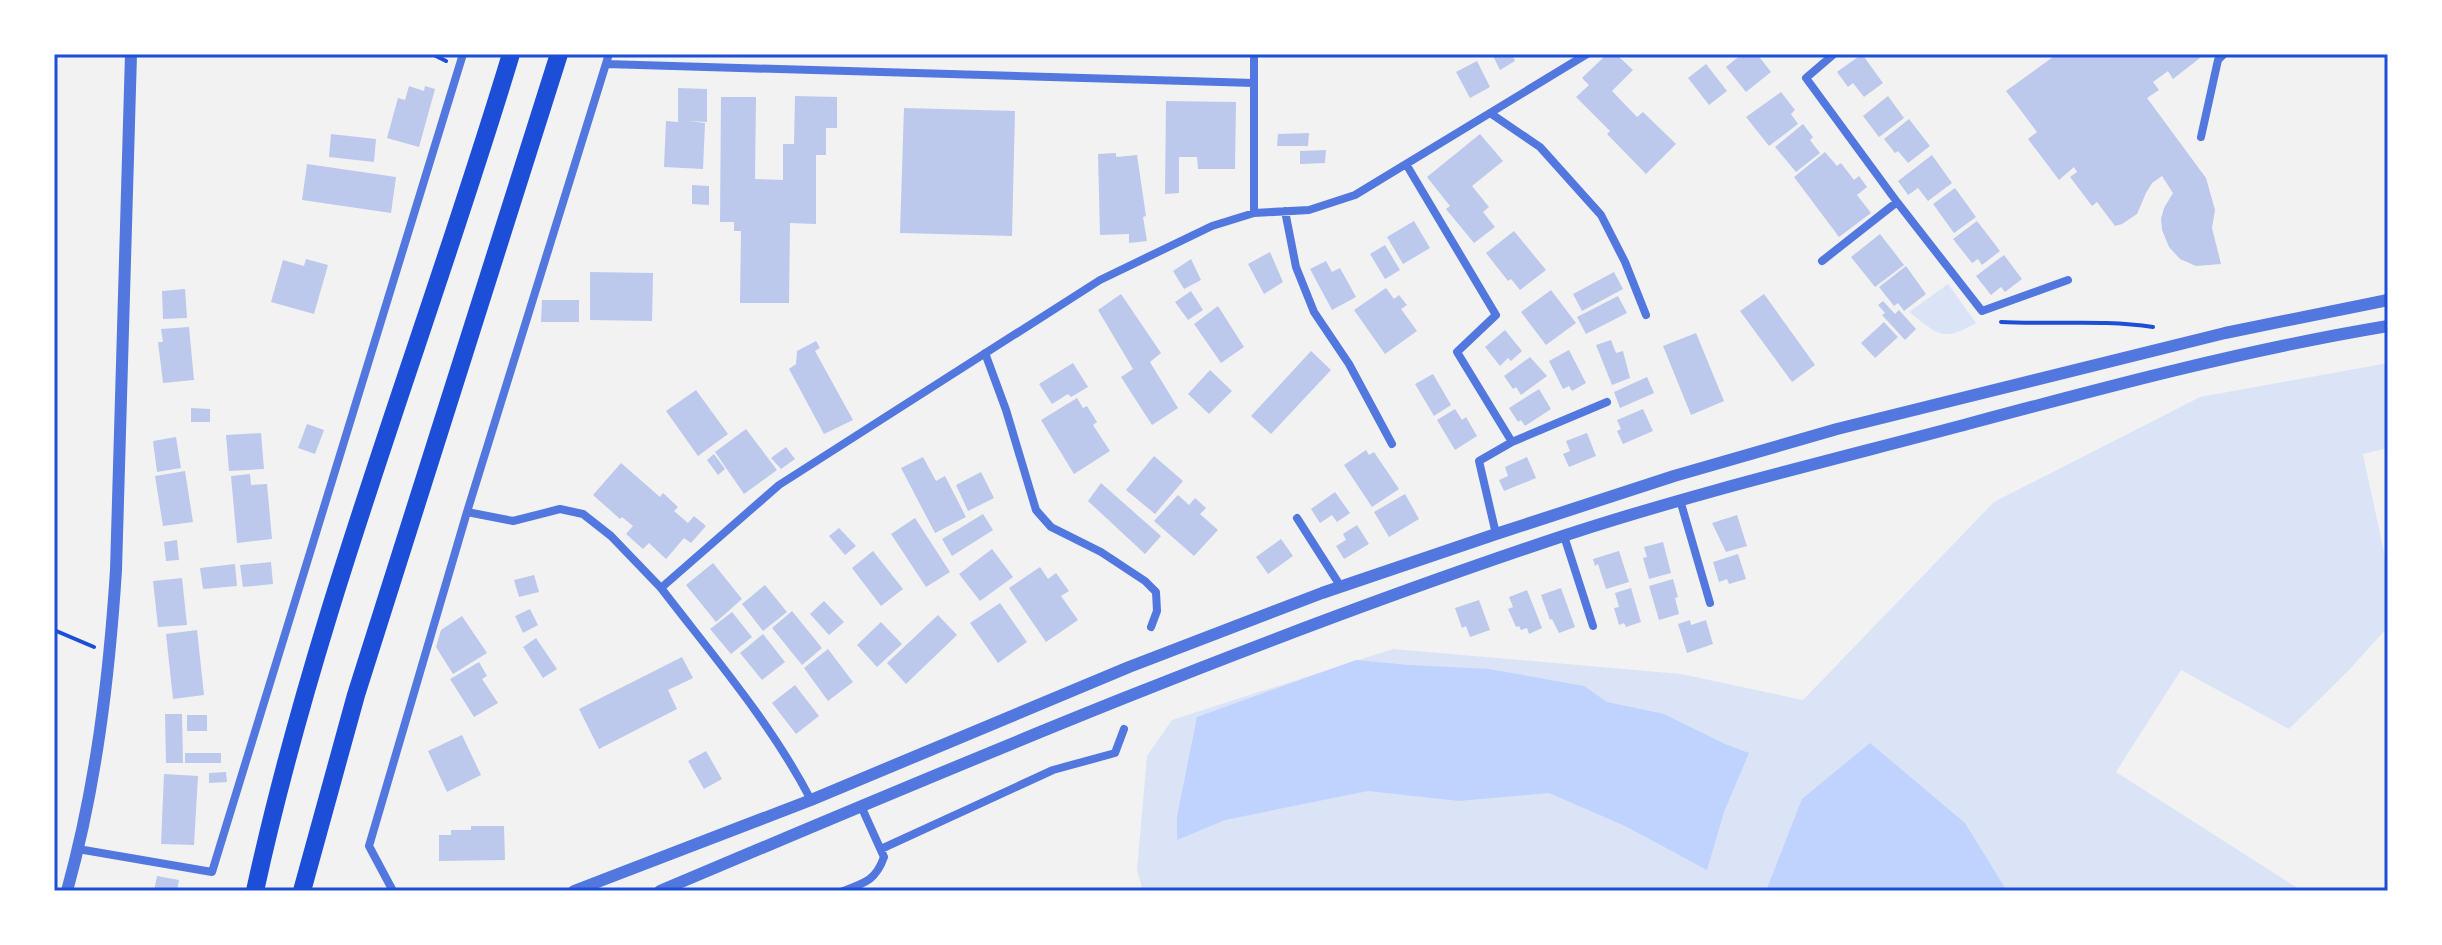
<svg xmlns="http://www.w3.org/2000/svg" width="2442" height="945" font-family="Poppins,sans-serif">
<style>
.green{fill:#dbe4f7}
.water{fill:#bfd3fe}
.building{fill:#bdc9ec}
.lines{fill:none;stroke-linecap:round;stroke-linejoin:round}
.path{stroke:#1d4ed8;stroke-width:4}
.minor{stroke:#5277de;stroke-width:8}
.tertiary{stroke:#5277de;stroke-width:12}
.trunk{stroke:#1d4ed8;stroke-width:18}
.neatline{fill:none;stroke:#1d4ed8;stroke-width:3}
</style>
<rect width="100%" height="100%" fill="#f2f2f2"/>
<!-- green -->
<path class="green" d="M1948,284L1976,323C1941,343 1938,334 1909,312Z
M2388,363V448L2363,454L2388,571V627L2349,670L2289,729L2181,670L2116,772L2302,891H1143L1137,870L1147,756L1172,720L1393,649L1681,674L1803,700L1994,502L2200,397Z"/>
<!-- water -->
<path class="water" d="M1356,660L1409,665L1489,669L1584,686L1607,702L1664,714L1725,744L1749,753L1724,812L1707,870L1625,826L1549,793L1459,801L1368,791L1225,820L1177,840V816L1197,717Z
M1870,743L1965,823L2007,891H1766L1802,799Z"/>
<!-- building -->
<path class="building" d="M1492,54H1512L1515,61L1500,70Z
M1607,54H1616L1633,70L1612,91L1637,117L1643,112L1676,144L1646,174L1607,134L1610,131L1576,97L1589,85L1582,78Z
M1742,54H1757L1771,72L1746,92L1726,67Z
M1862,54L1883,83L1864,97L1853,83L1848,87L1837,72Z
M2057,54H2205L2173,79L2168,71L2153,82L2159,90L2147,98L2206,178L2215,210L2212,228L2221,264L2196,266L2180,259L2169,247L2162,230L2161,219L2164,208L2173,193L2162,176L2152,183L2146,193L2137,214L2122,224L2115,226L2097,202L2092,206L2070,177L2077,172L2074,167L2059,180L2028,139L2037,132L2006,91Z
M1477,61L1490,87L1470,98L1456,72Z
M1706,64L1727,91L1709,105L1688,78Z
M409,86L424,91L425,86L435,89L419,147L387,138L398,98L405,100Z
M678,88L707,89V122L688,121L705,123L703,169L664,167L666,121L678,122Z
M1781,92L1795,110L1791,114L1798,124L1769,146L1746,117Z
M795,96L837,97V128H826V155H816V224L790,223L789,303H740L741,231H734V222H720L721,97H756L755,179L783,180V144H794Z
M1888,96L1904,118L1879,137L1863,116Z
M1166,101L1236,102L1235,169H1198L1197,157H1179V193L1165,194Z
M904,108L1015,111L1012,236L900,233Z
M1909,119L1930,146L1908,163L1898,151L1895,153L1884,139Z
M1803,124L1813,137L1810,140L1820,153L1796,172L1775,147Z
M1309,133L1308,146H1277L1278,134Z
M331,134L376,139L374,162L329,157Z
M1480,134L1503,161L1472,186L1489,207L1483,212L1495,227L1474,243L1446,209L1450,206L1427,177Z
M1326,150L1325,163L1300,164V151Z
M1825,152L1837,166L1841,163L1854,180L1859,176L1867,187L1857,195L1871,213L1839,237L1794,177Z
M1116,153V157L1137,155L1146,216L1143,217L1147,241L1129,243V234L1100,235L1098,154Z
M1932,155L1952,183L1928,201L1918,188L1908,195L1898,181Z
M307,164L396,177L391,213L302,200Z
M692,185L709,186V205L692,204Z
M1955,188L1976,217L1954,233L1933,204Z
M1414,221L1430,248L1403,264L1387,237Z
M1977,221L2000,251L1982,265L1978,259L1972,263L1953,239Z
M1514,231L1546,270L1520,290L1511,279L1508,281L1486,253Z
M1880,234L1904,265L1875,287L1851,257Z
M1385,245L1400,270L1385,279L1370,254Z
M1270,252L1283,282L1264,294L1248,264Z
M2004,255L2022,279L2005,292L2001,287L1991,295L1976,276Z
M306,259L328,265L314,314L271,302L283,260L304,266Z
M1191,259L1201,280L1184,289L1173,271Z
M1326,261L1332,272L1340,268L1356,297L1332,310L1310,269Z
M1906,266L1926,294L1904,311L1898,303L1894,306L1879,287Z
M590,272L653,273L652,321L590,320Z
M1614,272L1623,289L1582,311L1573,294Z
M1386,288L1394,299L1399,295L1407,305L1401,309L1417,331L1385,354L1354,310Z
M185,289L187,318L163,319L162,291Z
M1551,290L1576,323L1546,345L1521,312Z
M1191,291L1203,310L1188,320L1175,302Z
M1121,294L1161,353L1150,362L1178,408L1152,425L1121,377L1133,369L1098,310Z
M1764,294L1815,365L1792,382L1740,311Z
M1618,296L1627,313L1586,334L1577,317Z
M542,300H579V322H541Z
M1883,301L1895,314L1899,310L1916,329L1905,340L1882,315L1885,313L1878,305Z
M1218,306L1244,347L1221,363L1194,324Z
M1884,322L1898,337L1875,358L1861,343Z
M189,327L194,380L163,383L158,342H163L161,329Z
M1505,330L1522,351L1511,361L1508,358L1500,366L1485,347Z
M1696,333L1724,401L1691,415L1663,346Z
M1611,340L1616,353L1623,351L1630,378L1612,385L1596,345Z
M816,341L820,348L815,351L853,420L824,434L789,369L796,364L797,351Z
M1569,350L1586,383L1572,391L1569,386L1563,389L1549,361Z
M1311,351L1331,370L1271,434L1251,416Z
M1530,357L1547,376L1521,395L1516,387L1513,389L1504,376Z
M1073,363L1088,387L1071,397L1068,394L1052,404L1039,384Z
M1210,370L1232,391L1209,414L1188,394Z
M1433,374L1451,405L1434,416L1415,384Z
M1647,377L1654,393L1620,408L1614,392Z
M1539,389L1551,409L1525,426L1521,420L1518,422L1509,408Z
M696,390L728,434L698,456L666,411Z
M1077,398L1083,408L1087,406L1097,422L1093,425L1110,451L1074,474L1041,420Z
M191,408L210,409V422H191Z
M1455,409L1462,420L1466,417L1477,436L1455,450L1437,420Z
M1643,409L1653,431L1623,444L1617,431L1621,429L1617,420Z
M307,424L324,430L315,454L298,448Z
M746,429L777,470L744,494L715,452Z
M261,433L264,469L229,471L226,435Z
M1587,433L1596,456L1569,467L1563,454L1570,451L1566,441Z
M176,437L181,468L157,472L153,441Z
M786,447L795,459L781,469L771,458Z
M1366,450L1369,455L1374,452L1399,489L1372,507L1344,465Z
M714,454L725,469L718,475L707,460Z
M1154,456L1183,481L1155,514L1126,490Z
M923,457L936,481L945,476L966,517L935,533L901,468Z
M1527,457L1536,478L1504,491L1499,480L1508,476L1505,467Z
M621,463L660,497L663,493L678,507L674,511L688,523L694,516L706,526L691,543L684,538L666,559L649,543L643,549L626,534L633,526L622,517L620,519L593,495Z
M185,471L193,522L163,526L155,476Z
M981,472L994,498L968,511L956,485Z
M250,474L251,485L267,484L272,539L237,543L231,476Z
M1101,483L1161,536L1145,554L1088,501Z
M1335,492L1350,513L1337,522L1332,515L1320,523L1311,509Z
M1405,494L1419,519L1389,537L1374,512Z
M1178,495L1189,505L1195,498L1206,508L1200,514L1218,530L1194,556L1154,521Z
M983,514L993,530L952,556L942,539Z
M1737,515L1747,546L1726,552L1712,523Z
M915,518L950,572L926,587L891,534Z
M1357,525L1369,544L1344,559L1336,546L1346,540L1343,534Z
M839,528L856,546L845,555L829,536Z
M1281,539L1293,556L1268,574L1256,557Z
M177,540L179,560L166,561L164,542Z
M1663,542L1671,573L1649,579L1643,558L1647,557L1644,547Z
M992,549L1013,577L980,601L959,574Z
M873,551L903,589L881,606L852,568Z
M1619,551L1629,582L1606,589L1598,564L1595,566L1593,559Z
M1738,554L1746,579L1729,584L1727,579L1719,582L1713,562Z
M271,562L273,584L243,587L240,565Z
M713,563L742,599L716,622L686,585Z
M235,564L237,586L203,589L200,568Z
M1040,567L1048,579L1056,573L1069,591L1061,596L1078,620L1046,642L1009,588Z
M534,575L539,592L519,597L514,580Z
M182,578L187,625L158,627L153,581Z
M1673,579L1678,597L1675,598L1679,614L1659,620L1649,586Z
M765,585L787,612L763,631L742,604Z
M1561,588L1575,627L1559,633L1552,619L1550,620L1541,595Z
M1631,588L1641,622L1626,627L1624,623L1619,625L1614,608L1619,607L1615,593Z
M1527,590L1542,628L1529,634L1527,628L1521,630L1519,626L1516,627L1508,609L1513,607L1509,597Z
M1479,600L1490,630L1470,637L1466,626L1462,628L1455,608Z
M824,601L844,622L829,635L810,614Z
M1000,603L1027,642L998,663L970,623Z
M530,609L538,625L523,633L515,616Z
M792,611L822,648L802,665L772,628Z
M732,612L752,637L731,654L710,629Z
M938,615L957,635L906,684L887,663Z
M462,616L487,653L453,674L436,647L441,630Z
M1690,620L1691,625L1706,620L1713,644L1687,653L1678,624Z
M881,622L902,644L877,667L857,645Z
M197,630L204,695L173,699L166,634Z
M763,634L785,662L762,680L740,653Z
M536,638L557,669L543,678L523,647Z
M828,649L853,682L828,701L804,668Z
M682,657L693,678L668,690L677,709L599,749L579,709Z
M479,662L487,676L482,679L498,703L474,717L450,679Z
M795,685L819,716L796,734L772,703Z
M165,714H182L183,763H166Z
M187,715H207V731H187Z
M462,735L481,775L447,792L428,751Z
M706,751L722,779L704,789L688,761Z
M185,753H221V763H185Z
M226,772L227,782L209,783V773Z
M164,774L198,776L194,845L161,844Z
M471,826H504L505,860L439,861V835H451V830H471Z
M157,876L179,880L177,891H154Z"/>
<g class="lines">
<!-- path -->
<path class="path" d="M316,54L434,55L446,61
M2001,322C2052,325 2102,319 2153,327
M54,630L94,647"/>
<!-- minor -->
<path class="minor" d="M1254,54V213
M1834,54L1806,78L1897,202L1982,311L2068,280
M606,64L1254,83
M1490,113L1540,147L1601,215L1625,262L1646,315
M2201,137L2218,60L2224,54
M1406,164L1496,315L1457,352L1512,442
M1285,211L1296,267L1314,312L1349,364L1392,444
M1822,261L1897,202
M985,353L1006,410L1036,510L1051,527L1101,552L1145,581L1156,592L1157,611L1151,627
M1680,500L1710,603
M467,512L609,54
M1297,518L1341,587
M1496,534L1479,461L1512,442L1607,402
M1564,536L1593,626
M811,800C771,723 714,657 661,588L779,485L1100,280L1212,226L1254,213L1309,210L1355,195L1587,54
M78,849L212,872L463,54
M881,849L1053,770L1115,753L1124,729
M393,891L369,846L467,512L513,521L560,509L583,514L611,536L661,588
M843,891C865,883 876,880 884,857L861,806"/>
<!-- tertiary -->
<path class="tertiary" d="M67,891C96,786 109,679 116,570L131,54
M574,891L811,800L1129,667L1322,593L1496,534L1674,476L1837,429L2225,333L2388,300
M660,891C958,765 1256,638 1563,536C1694,493 1828,461 1960,426C2102,388 2243,350 2388,326"/>
<!-- trunk -->
<path class="trunk" d="M255,891C317,606 427,333 511,54
M302,891L356,695L559,54"/>
</g>
<!-- border -->
<rect width="2442" height="945" fill="none" stroke="#ffffff" stroke-width="112"/>
<rect x="56" y="56" width="2330" height="833" class="neatline"/>
</svg>
